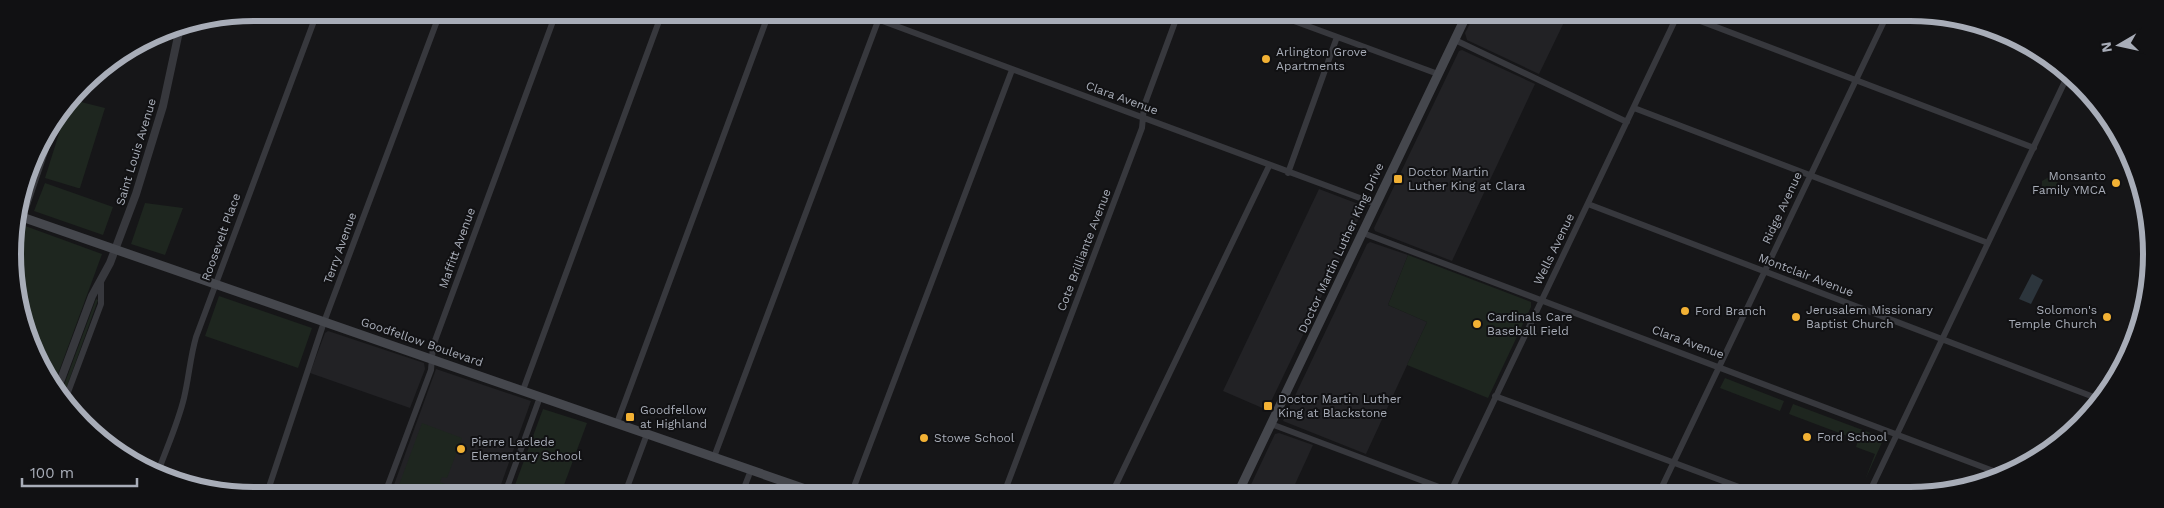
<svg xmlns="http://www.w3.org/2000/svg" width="2164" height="508" font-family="'Work Sans',sans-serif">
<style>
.built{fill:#222225}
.green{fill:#1e261f}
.water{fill:#2c353c}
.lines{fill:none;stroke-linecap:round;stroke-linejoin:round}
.minor{stroke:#37383d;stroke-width:6}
.tertiary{stroke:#37383d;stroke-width:8}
.secondary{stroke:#45474d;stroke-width:9}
.poi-dot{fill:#f2b134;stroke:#111113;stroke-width:2}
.labels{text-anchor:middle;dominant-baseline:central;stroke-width:4;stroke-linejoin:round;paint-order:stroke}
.poi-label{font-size:12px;fill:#a8adb8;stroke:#111113;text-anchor:start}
.street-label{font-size:12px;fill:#a8adb8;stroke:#111113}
.rim{fill:none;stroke:#a8adb8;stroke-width:6}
</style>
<rect width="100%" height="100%" fill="#161618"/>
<!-- built -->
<path class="built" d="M1475,14H1568L1539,74L1467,40L1465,33Z
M1462,50L1535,84L1452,261L1375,231L1374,228L1459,51Z
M1319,189L1361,205L1362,212L1267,410L1223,391Z
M1370,242L1408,255L1388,305L1427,322L1366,454L1283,421L1367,244Z
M328,331L424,363L425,369L410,408L310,373L325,333Z
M436,369L531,401L498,493H391Z
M1279,433L1313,445L1291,493H1247L1275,434Z"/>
<!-- green -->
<path class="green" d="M73,100L105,108L80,188H78L45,178L67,108Z
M2049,177L2058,181L2054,191L2048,193L2044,192L2042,189V181Z
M45,183L113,207L103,235L34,211Z
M145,203L183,208L165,255L131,244Z
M17,223L102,254L54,385L21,317L13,238Z
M1408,255L1531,302V307L1488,398L1407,365L1427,322L1388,305Z
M219,296L312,328L298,368L205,336Z
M96,299L98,300L62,400L60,396Z
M1725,378L1784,401L1780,411L1720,388Z
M1793,404L1884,438L1865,480L1875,454L1856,447L1858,440L1789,414Z
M543,409L587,423L561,493H512Z
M422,423L462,438L447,478L442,477L440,482L445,484L441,493H396Z"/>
<!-- water -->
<path class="water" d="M2032,274L2043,280L2031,304L2019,299Z"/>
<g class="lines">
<!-- minor -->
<path class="minor" d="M861,13L1376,204
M1275,14L1438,74
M1682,14L2034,148
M1455,40L1627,122
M1634,108L1988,243
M1288,173L1337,37
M1588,204L2099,399
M23,217L54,125
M1363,233L2004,475
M523,390L662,13
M1495,396L1755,493
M64,403L101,304V279
M617,423L769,13
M1271,424L1455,493
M714,457L881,13
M158,472C167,447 178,423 184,398C189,377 190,358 196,337L317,13
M267,493L324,322L440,13
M385,493L431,370L433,346L556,13
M505,493L540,397
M625,493L647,434
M742,493L751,470
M854,493L855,484L1012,70
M1004,493L1142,128L1144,106L1178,14
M1112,493L1269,166
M1450,493L1678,14
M1659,493L1887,15
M1869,493L2067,77"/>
<!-- tertiary -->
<path class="tertiary" d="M57,390L92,296L110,263L136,194L163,106L180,27"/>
<!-- secondary -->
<path class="secondary" d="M19,216L817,493
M1238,493L1467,14"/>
</g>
<!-- markers -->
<g class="poi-dot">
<circle cx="1266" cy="59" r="5"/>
<rect x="1393" y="174" width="10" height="10" rx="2.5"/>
<circle cx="2116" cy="183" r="5"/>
<circle cx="1685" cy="311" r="5"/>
<circle cx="1796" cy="317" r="5"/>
<circle cx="2107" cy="317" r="5"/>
<circle cx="1477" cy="324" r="5"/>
<rect x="1263" y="401" width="10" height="10" rx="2.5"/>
<rect x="625" y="412" width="10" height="10" rx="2.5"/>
<circle cx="1807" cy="437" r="5"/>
<circle cx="924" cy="438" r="5"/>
<circle cx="461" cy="449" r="5"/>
</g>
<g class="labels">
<!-- poi labels -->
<g class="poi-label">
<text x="1276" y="52">Arlington Grove<tspan x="1276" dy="14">Apartments</tspan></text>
<text x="1408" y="172">Doctor Martin<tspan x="1408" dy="14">Luther King at Clara</tspan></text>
<text x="2106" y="176" text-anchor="end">Monsanto<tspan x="2106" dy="14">Family YMCA</tspan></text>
<text x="1806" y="310">Jerusalem Missionary<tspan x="1806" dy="14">Baptist Church</tspan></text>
<text x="2097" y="310" text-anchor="end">Solomon's<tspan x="2097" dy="14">Temple Church</tspan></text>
<text x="1695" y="311">Ford Branch</text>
<text x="1487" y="317">Cardinals Care<tspan x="1487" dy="14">Baseball Field</tspan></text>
<text x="1278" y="399">Doctor Martin Luther<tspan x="1278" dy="14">King at Blackstone</tspan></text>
<text x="640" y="410">Goodfellow<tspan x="640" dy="14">at Highland</tspan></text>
<text x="1817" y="437">Ford School</text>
<text x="934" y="438">Stowe School</text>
<text x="471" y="442">Pierre Laclede<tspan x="471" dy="14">Elementary School</tspan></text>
</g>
<!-- street labels -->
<g class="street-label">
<text transform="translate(1122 98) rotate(20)">Clara Avenue</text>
<text transform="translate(136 152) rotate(-73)">Saint Louis Avenue</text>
<text transform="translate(1782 208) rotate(-65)">Ridge Avenue</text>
<text transform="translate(221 237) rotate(-70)">Roosevelt Place</text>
<text transform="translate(340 248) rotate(-70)">Terry Avenue</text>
<text transform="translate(457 248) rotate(-70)">Maffitt Avenue</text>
<text transform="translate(1341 248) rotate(-65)">Doctor Martin Luther King Drive</text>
<text transform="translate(1554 249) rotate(-64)">Wells Avenue</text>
<text transform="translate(1084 250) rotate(-69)">Cote Brilliante Avenue</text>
<text transform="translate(1806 275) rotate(21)">Montclair Avenue</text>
<text transform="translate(422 342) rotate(19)">Goodfellow Boulevard</text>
<text transform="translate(1688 342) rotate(20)">Clara Avenue</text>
</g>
</g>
<!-- crop -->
<path d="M0 0H2164V508H0ZM254 21H1910A233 233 0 0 1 2143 254V254A233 233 0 0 1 1910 487H254A233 233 0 0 1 21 254V254A233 233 0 0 1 254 21Z" fill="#111113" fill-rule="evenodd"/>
<path class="rim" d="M254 21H1910A233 233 0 0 1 2143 254V254A233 233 0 0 1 1910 487H254A233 233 0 0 1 21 254V254A233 233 0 0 1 254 21Z"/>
<!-- north arrow -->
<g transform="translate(2119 45) rotate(261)" stroke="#111113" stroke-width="4" paint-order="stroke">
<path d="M0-4L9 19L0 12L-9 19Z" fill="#a8adb8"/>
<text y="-8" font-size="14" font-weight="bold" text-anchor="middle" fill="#a8adb8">N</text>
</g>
<!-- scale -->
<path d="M22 478v8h115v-8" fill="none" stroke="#a8adb8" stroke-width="2.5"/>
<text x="30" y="478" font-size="15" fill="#a8adb8" stroke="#111113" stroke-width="4" paint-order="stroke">100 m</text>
</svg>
